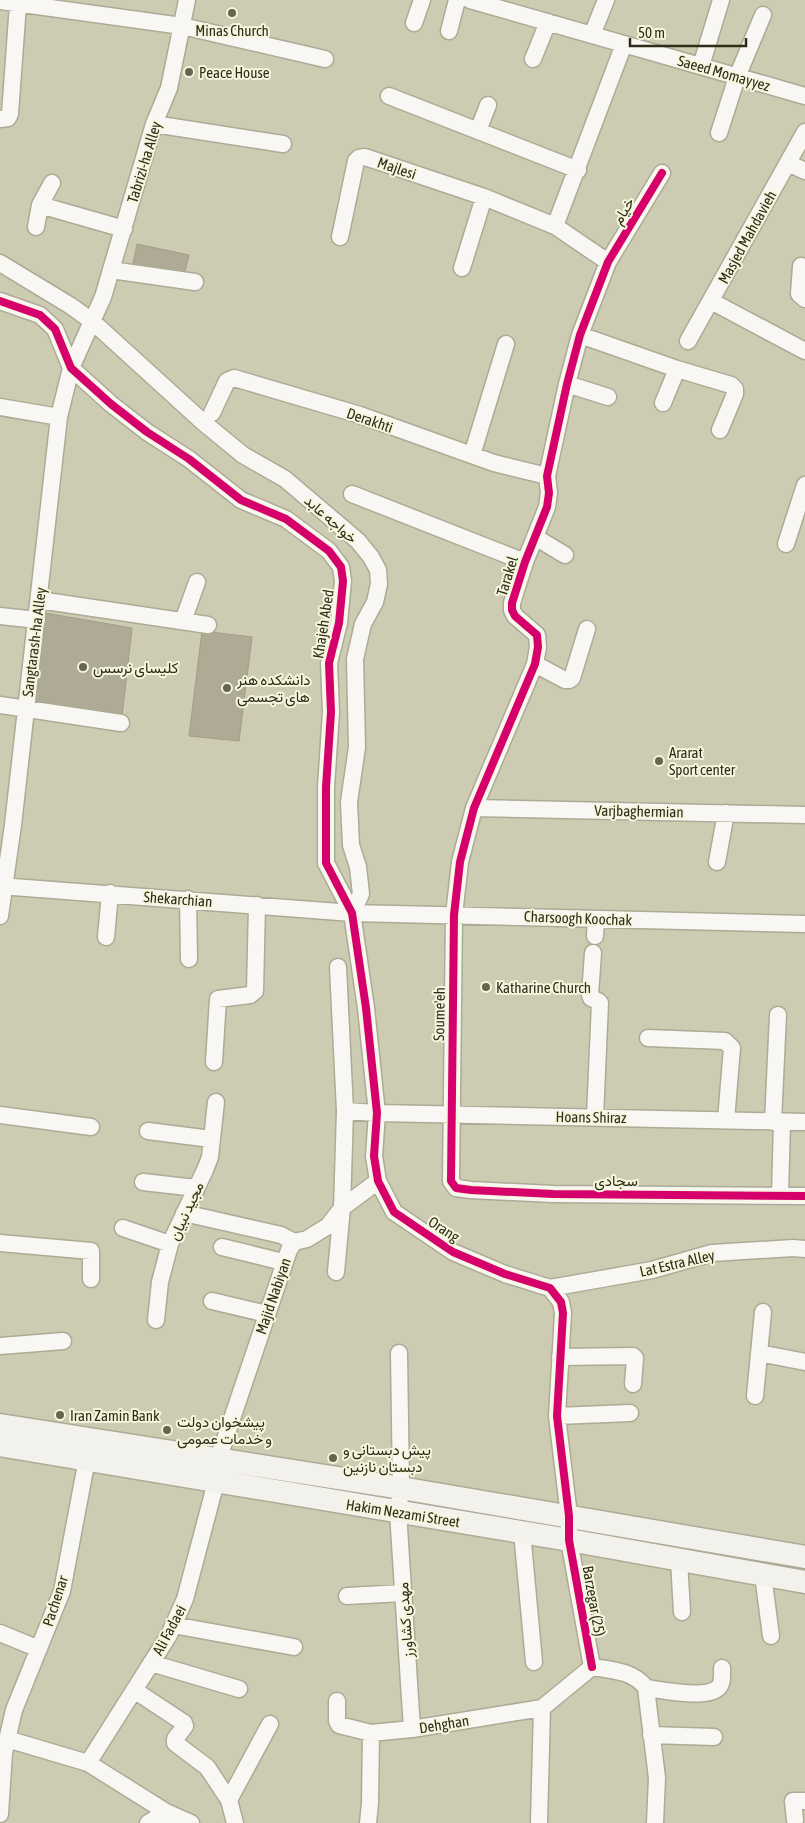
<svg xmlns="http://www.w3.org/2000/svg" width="805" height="1823" font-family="'Asap Condensed',Vazirmatn,sans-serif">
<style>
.building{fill:#afaa96;stroke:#a29d8a}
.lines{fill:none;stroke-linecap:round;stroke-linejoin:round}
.minor-casing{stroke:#abab96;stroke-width:19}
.secondary-casing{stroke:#abab96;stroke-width:25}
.minor{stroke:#f8f7f3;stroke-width:16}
.secondary{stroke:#f3f1ec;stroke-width:22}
.cycleway-casing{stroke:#f6f6de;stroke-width:11}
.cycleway{stroke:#d6006c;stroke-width:8}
.poi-dot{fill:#66654f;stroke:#f6f6de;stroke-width:2}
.labels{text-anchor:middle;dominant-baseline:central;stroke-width:4;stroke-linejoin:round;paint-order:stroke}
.poi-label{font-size:15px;fill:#2e2d1a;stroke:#f6f6de;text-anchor:start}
.street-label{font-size:15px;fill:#2e2d1a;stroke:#f6f6de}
</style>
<rect width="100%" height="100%" fill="#cdccb2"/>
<!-- building -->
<path class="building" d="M137,244L189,255L184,275L133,264Z
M45,613L132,628L122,717L34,705Z
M202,631L252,637L239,741L189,736Z"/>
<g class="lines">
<defs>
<path id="minor" d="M470,0L805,96
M0,1L182,26L325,59
M414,23L422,0
M449,31L457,0
M592,35L606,0
M533,59L548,22
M701,66L721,0
M389,96L578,170
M0,119L8,118L10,114L18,4
M154,124L283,144
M478,131L488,105
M719,133L737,77L763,15
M788,163L805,171
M662,173L608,262L580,335L567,384L547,476L549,493L547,507L525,562L512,603V610L515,616L537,635L538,647L535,664L474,808L460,862L454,915L451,1181L456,1188L471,1190L553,1194L805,1196
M40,205L124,229
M555,226L624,44
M36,227L40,205L52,183
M340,237L356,161L359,158L365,157L484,197L555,226L608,262
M0,263L71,306L93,322L204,423L243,455L285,479L358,541L371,557L378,570L379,584L375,602L363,624L355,659L357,747L349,802L351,845L358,867L361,894L352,913
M801,266L799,294L805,299
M462,268L484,197
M111,270L195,282
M0,301L40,315L55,329L71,368L111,404L147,432L189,459L241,500L286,519L329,551L341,567L343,581L339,623L329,663L331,712L326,787V863L352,913L366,1008L377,1113L374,1156L378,1181L394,1212L453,1252L505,1274L550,1288L561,1302L563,1313L557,1416L569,1516V1540L592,1667
M711,301L805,351
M580,335L677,369L731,385L735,389V394L720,430
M688,341L805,132
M567,384L608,397
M663,403L677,369
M0,407L59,417
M212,413L227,381L234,378L360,415L494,463L547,476
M472,455L506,344
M352,494L525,562
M535,537L565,555
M786,544L805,485
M39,600L208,625
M0,616L37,620
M183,621L197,582
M535,664L565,680H569L572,678L587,629
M0,705L121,723
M474,808L805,815
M717,862L726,813
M0,886L352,913L805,924
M188,899L189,959
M0,916L13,825L59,417L71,368L103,297L154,124L169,88L187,0
M595,936L596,919
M106,937L110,893
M593,953L590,995L591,998L598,1001L600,1003L595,1117
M648,1038L725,1041L732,1048L726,1120
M214,1062L218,999L250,995L255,991L257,905
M345,1111L377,1113L805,1122
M0,1115L91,1127
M773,1122L778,1015
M148,1131L211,1139
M143,1182L196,1188
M780,1195L782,1122
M184,1213L281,1235L294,1242
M123,1228L170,1244
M0,1243L91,1251V1279
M222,1247L283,1262
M336,1272L342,1208L345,1111L338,967
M550,1288L652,1270L712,1253L793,1248L805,1249
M212,1301L267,1314
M156,1320L160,1282L170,1244L205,1170L210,1157L216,1102
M0,1346L63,1341
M399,1353L401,1488L398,1512L412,1729
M759,1353L805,1362
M560,1357L633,1356L635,1358L633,1384
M755,1396L763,1312
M557,1416L630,1413
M218,1460L289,1250L294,1242L307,1239L328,1226L342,1208L378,1181
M522,1532L534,1662
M679,1560L682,1612
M763,1575L771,1636
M347,1596L403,1593
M173,1625L294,1647
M0,1633L39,1649
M151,1663L239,1689
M592,1667C612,1670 634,1671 646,1688L657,1778L655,1823
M646,1688C662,1690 708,1700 719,1687C723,1682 722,1674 722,1668
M134,1690L184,1723L185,1726L175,1739V1743L207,1767L229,1800L235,1823
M337,1701V1721L339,1725L371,1733L412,1729L542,1708L592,1667
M651,1735L714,1737
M7,1739L88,1763L166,1812L191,1823
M88,1763L169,1635L185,1599L216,1482
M229,1800L270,1724
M0,1814L4,1753L14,1710L62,1591L87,1459
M795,1820L793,1801H805
M148,1823L166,1812L169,1821
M368,1823L370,1803L371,1733
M539,1823L542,1708"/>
<path id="secondary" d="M0,1425L401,1488L805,1557
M0,1445L569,1540L805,1582"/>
</defs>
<!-- minor casing -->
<use href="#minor" class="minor-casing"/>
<!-- secondary casing -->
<use href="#secondary" class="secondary-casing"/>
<!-- minor -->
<use href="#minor" class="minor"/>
<!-- secondary -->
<use href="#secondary" class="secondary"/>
<defs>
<path id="cycleway" d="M662,173L608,262L580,335L567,384L547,476L549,493L547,507L525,562L512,603V610L515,616L537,635L538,647L535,664L474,808L460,862L454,915L451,1181L456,1188L471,1190L553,1194L805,1196
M0,301L40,315L55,329L71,368L111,404L147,432L189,459L241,500L286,519L329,551L341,567L343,581L339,623L329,663L331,712L326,787V863L352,913L366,1008L377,1113L374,1156L378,1181L394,1212L453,1252L505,1274L550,1288L561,1302L563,1313L557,1416L569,1516V1540L592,1667"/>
</defs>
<!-- cycleway casing -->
<use href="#cycleway" class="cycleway-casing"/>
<!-- cycleway -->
<use href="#cycleway" class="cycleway"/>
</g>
<!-- markers -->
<g class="poi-dot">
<circle cx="232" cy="13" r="5"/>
<circle cx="189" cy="72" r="5"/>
<circle cx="83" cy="667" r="5"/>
<circle cx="227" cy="688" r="5"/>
<circle cx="659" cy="761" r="5"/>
<circle cx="486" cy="987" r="5"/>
<circle cx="60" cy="1415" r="5"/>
<circle cx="167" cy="1430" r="5"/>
<circle cx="333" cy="1458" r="5"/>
</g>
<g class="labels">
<!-- poi labels -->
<g class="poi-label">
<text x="232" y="30" text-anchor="middle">Minas Church</text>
<text x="199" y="72">Peace House</text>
<text x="93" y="667">کلیسای نرسس</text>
<text x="237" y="679">دانشکده هنر<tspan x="237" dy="17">های تجسمی</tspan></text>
<text x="669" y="752">Ararat<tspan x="669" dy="17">Sport center</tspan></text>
<text x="496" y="987">Katharine Church</text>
<text x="70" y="1415">Iran Zamin Bank</text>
<text x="177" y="1421">پیشخوان دولت<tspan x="177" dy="17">و خدمات عمومی</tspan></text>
<text x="343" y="1449">پیش دبستانی و<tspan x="343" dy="17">دبستان نازنین</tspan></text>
</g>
<!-- street labels -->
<g class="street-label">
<text transform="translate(724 73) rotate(16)">Saeed Momayyez</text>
<text transform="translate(144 162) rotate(-73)">Tabrizi-ha Alley</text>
<text transform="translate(397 168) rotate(19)">Majlesi</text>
<text transform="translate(623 211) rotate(-59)">خیام</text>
<text transform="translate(747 237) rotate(-61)">Masjed Mahdavieh</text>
<text transform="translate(370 420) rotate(19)">Derakhti</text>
<text transform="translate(331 519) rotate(41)">خواجه عابد</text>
<text transform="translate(507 576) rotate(-73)">Tarakel</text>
<text transform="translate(323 624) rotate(-81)">Khajeh Abed</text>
<text transform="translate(34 642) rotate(-83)">Sangtarash-ha Alley</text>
<text transform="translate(639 811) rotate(1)">Varjbaghermian</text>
<text transform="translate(178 899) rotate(4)">Shekarchian</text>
<text transform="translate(578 918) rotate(2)">Charsoogh Koochak</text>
<text transform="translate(439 1014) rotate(-89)">Soume'eh</text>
<text transform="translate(591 1117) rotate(1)">Hoans Shiraz</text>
<text x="616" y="1180">سجادی</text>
<text transform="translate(186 1211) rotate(-65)">مجید نبیان</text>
<text transform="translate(444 1229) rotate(33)">Orang</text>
<text transform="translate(677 1263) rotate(-13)">Lat Estra Alley</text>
<text transform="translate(273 1296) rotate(-71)">Majid Nabiyan</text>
<text transform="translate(403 1513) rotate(9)">Hakim Nezami Street</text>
<text transform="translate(55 1601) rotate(-72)">Pachenar</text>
<text transform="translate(594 1601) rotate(80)">Barzegar (25)</text>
<text transform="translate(405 1620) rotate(-94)">مهدی کشاورز</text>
<text transform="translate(169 1630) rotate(-62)">Ali Fadaei</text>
<text transform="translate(444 1724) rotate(-9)">Dehghan</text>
</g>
</g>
<!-- scale -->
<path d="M630 38v8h116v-8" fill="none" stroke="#2e2d1a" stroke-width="2.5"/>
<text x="638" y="38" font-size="15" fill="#2e2d1a" stroke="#f6f6de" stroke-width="4" paint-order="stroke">50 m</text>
</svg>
